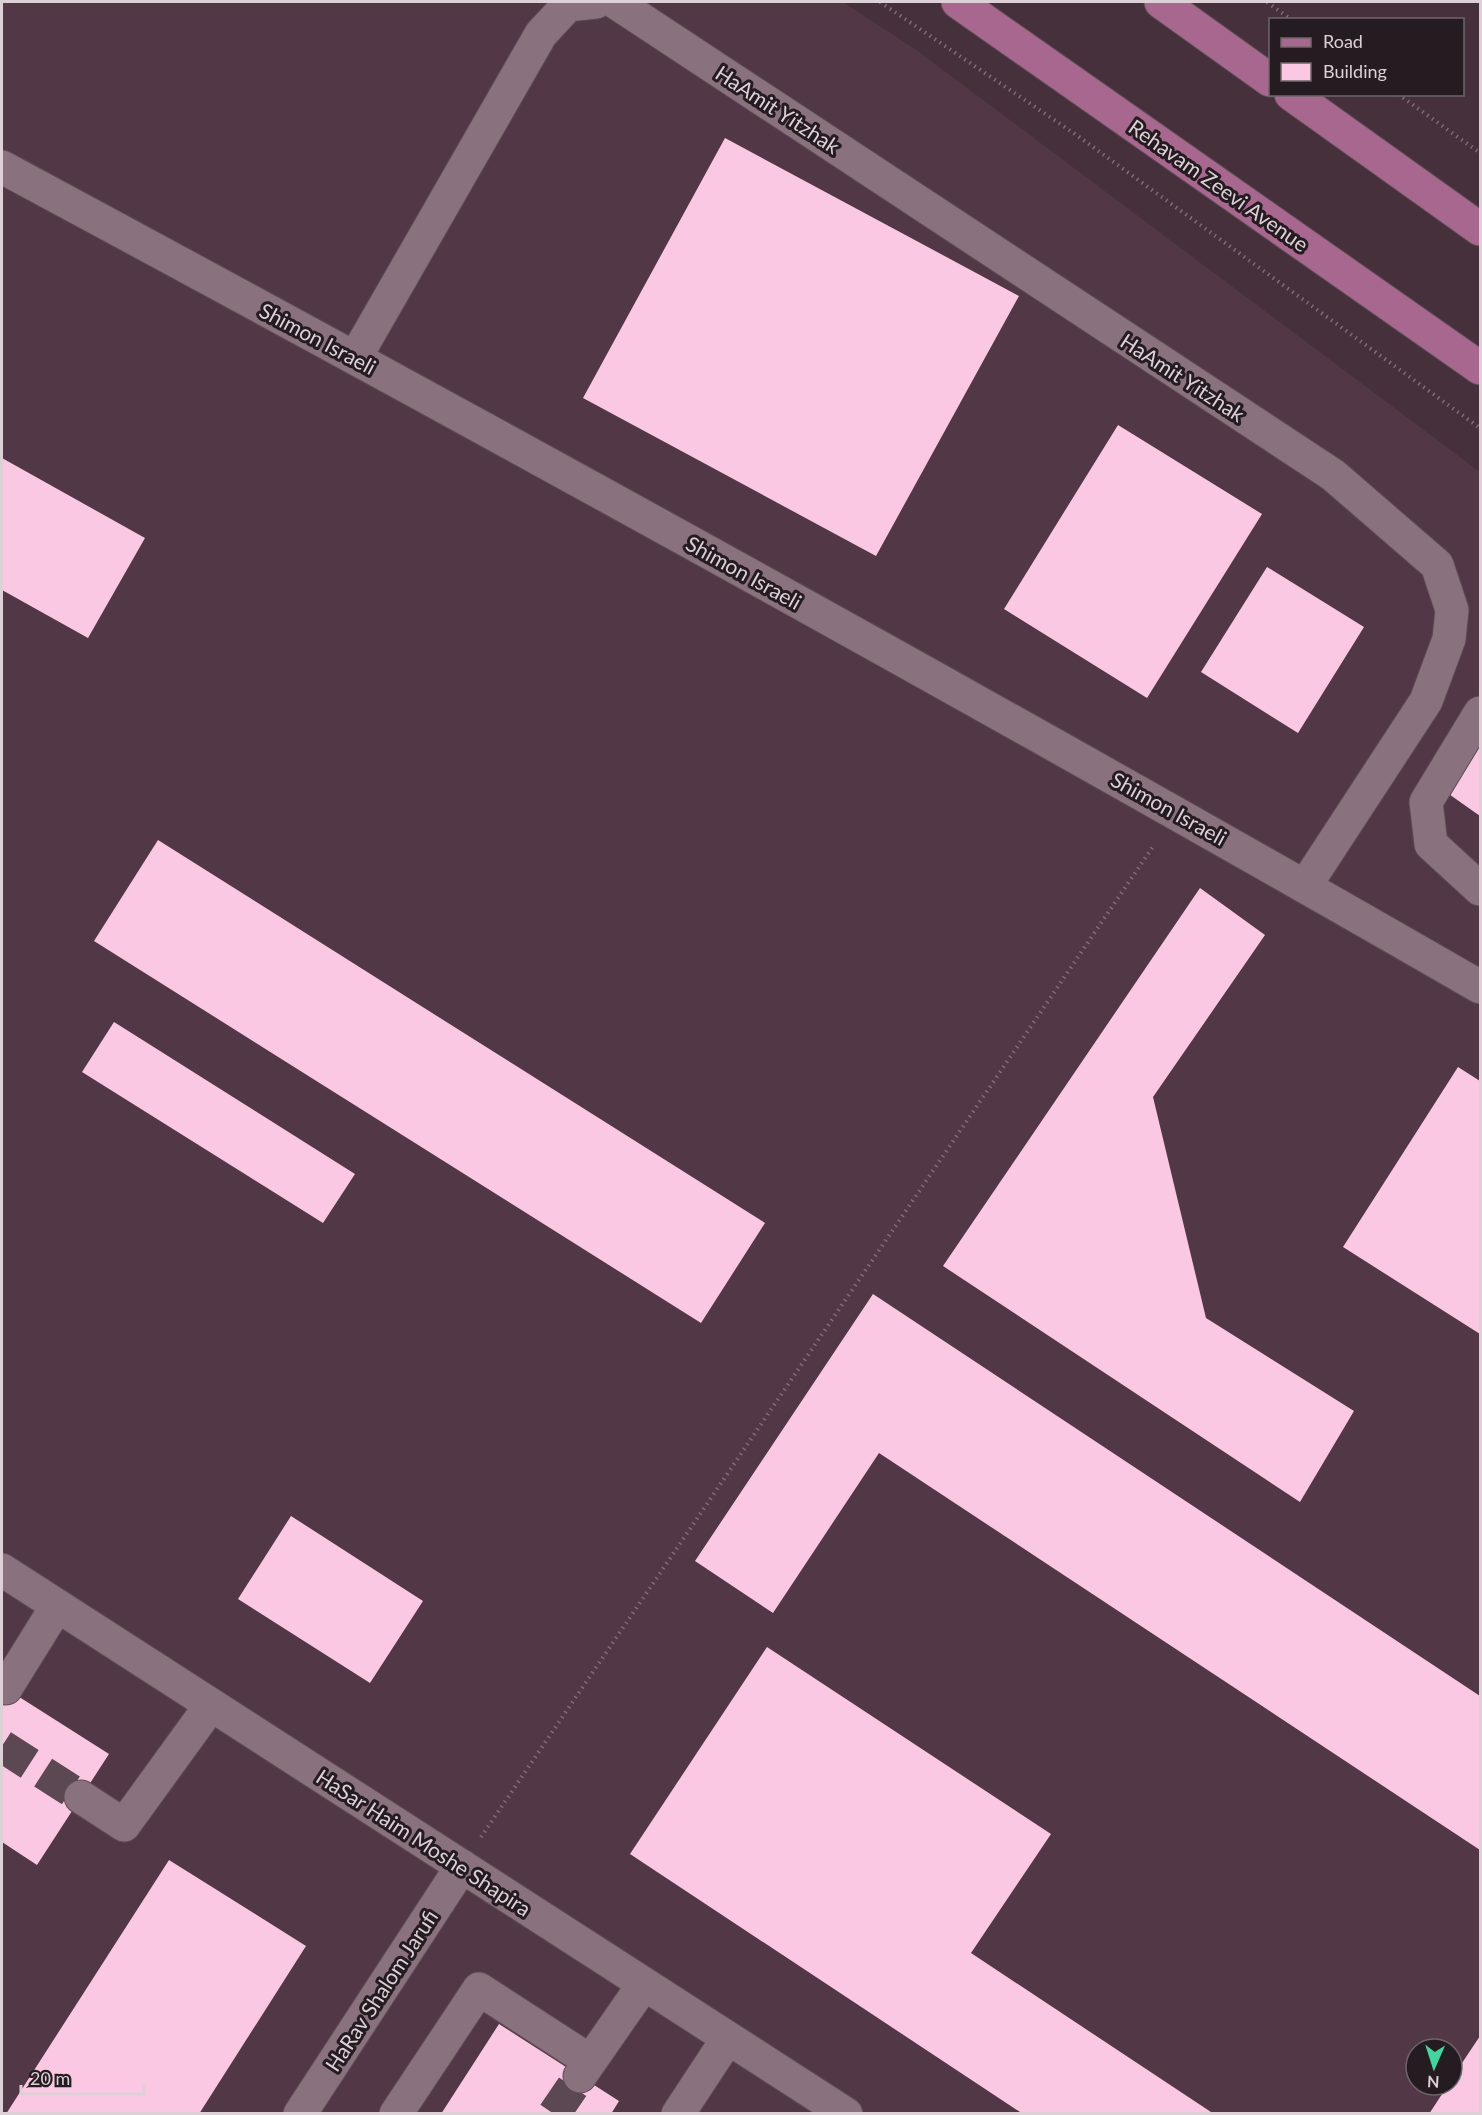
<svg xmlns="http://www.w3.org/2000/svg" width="1482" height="2115" font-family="Lato,sans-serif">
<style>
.built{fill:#523747;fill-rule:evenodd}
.building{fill:#fbc8e4}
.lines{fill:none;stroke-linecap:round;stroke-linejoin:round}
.minor-tunnel{stroke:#5c4853;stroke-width:33;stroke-dasharray:33 16;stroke-linecap:butt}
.minor-casing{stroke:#5d4c55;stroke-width:35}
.major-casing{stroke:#5d4c55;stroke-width:35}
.path{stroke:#7f6d77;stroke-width:4;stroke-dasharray:1.5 4.5;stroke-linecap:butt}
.minor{stroke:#89717e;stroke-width:33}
.major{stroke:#a8678e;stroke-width:33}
.labels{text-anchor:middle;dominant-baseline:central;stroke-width:6;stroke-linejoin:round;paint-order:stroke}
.street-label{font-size:21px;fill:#ddd0d7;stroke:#251c21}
</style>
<rect width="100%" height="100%" fill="#45303c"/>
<!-- built -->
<path class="built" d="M2,2H843L915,49L1480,472V2113L2,2114ZM1416,2049H1452V2085H1416Z"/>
<!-- building -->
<path class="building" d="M725,138L1019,296L876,556L583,398Z
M1118,425L1262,514L1147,698L1004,609Z
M2,458L145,538L88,638L2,590Z
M1267,567L1364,627L1298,733L1201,672Z
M1480,742V816L1446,792Z
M158,840L765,1223L701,1323L94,941Z
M1200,888L1265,935L1153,1097L1206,1318L1354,1411L1300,1502L943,1266Z
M114,1022L355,1174L323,1223L82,1072Z
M1458,1067L1480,1081V1334L1343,1247Z
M873,1294L1480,1696V1850L879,1453L773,1613L695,1561Z
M291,1516L423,1601L370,1683L238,1599Z
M767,1647L1051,1834L971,1953L1214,2114H1023L630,1854Z
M2,1686L109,1754L37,1865L2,1842Z
M169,1860L306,1946L199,2114H6Z
M499,2024L619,2101L611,2114H441Z
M1480,2036V2114H1429L1448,2085H1452V2078Z"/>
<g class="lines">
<!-- minor-tunnel -->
<path class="minor-tunnel" d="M2,1746L81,1797
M554,2114L580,2076"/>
<defs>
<path id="minor" d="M615,2L1333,475L1437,565L1452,610L1449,639L1426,701L1305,886
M2,167C498,434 992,706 1480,987
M355,358L541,34L568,5L596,2
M1480,713L1426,802L1431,844L1480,889
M2,1570L846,2114
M6,1688L57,1606
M81,1797L124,1825L211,1705
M580,2076L644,1984
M300,2114L462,1866
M396,2114L479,1989L590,2061
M678,2114L728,2038"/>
<path id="major" d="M958,2L1480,368
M1161,2L1270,80
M1291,94L1480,229"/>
</defs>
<!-- minor casing -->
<use href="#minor" class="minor-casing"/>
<!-- major casing -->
<use href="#major" class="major-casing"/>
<!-- path -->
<path class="path" d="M880,2L1075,134L1480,428
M1267,2L1292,20
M1398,94L1480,153
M481,1837L1154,845"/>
<!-- minor -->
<use href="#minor" class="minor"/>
<!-- major -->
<use href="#major" class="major"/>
</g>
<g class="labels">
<!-- street labels -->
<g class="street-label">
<text transform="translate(778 109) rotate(33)">HaAmit Yitzhak</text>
<text transform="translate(1219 185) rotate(35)">Rehavam Zeevi Avenue</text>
<text transform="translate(318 338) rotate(28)">Shimon Israeli</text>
<text transform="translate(1183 377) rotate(33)">HaAmit Yitzhak</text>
<text transform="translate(744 572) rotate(29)">Shimon Israeli</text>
<text transform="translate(1169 808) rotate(29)">Shimon Israeli</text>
<text transform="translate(424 1842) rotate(33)">HaSar Haim Moshe Shapira</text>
<text transform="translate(381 1990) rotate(-57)">HaRav Shalom Jarufi</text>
</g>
</g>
<!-- border -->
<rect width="1482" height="2115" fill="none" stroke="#ddd0d7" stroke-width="6"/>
<!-- legend -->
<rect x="1269" y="18" width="195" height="78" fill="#251c21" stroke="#6f646a" stroke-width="1.5"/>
<rect x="1281" y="38" width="30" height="9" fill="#a8678e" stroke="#6f646a" stroke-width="1.5"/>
<text x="1323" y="48" font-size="18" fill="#ddd0d7">Road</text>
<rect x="1281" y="63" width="30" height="18" fill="#fbc8e4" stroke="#6f646a" stroke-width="1.5"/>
<text x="1323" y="78" font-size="18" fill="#ddd0d7">Building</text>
<!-- north arrow -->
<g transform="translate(1434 2067) rotate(183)"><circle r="28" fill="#251c21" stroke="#6f646a" stroke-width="1.5"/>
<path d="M0-4.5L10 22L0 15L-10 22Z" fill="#44d49f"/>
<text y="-9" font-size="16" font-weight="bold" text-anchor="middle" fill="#ddd0d7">N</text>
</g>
<!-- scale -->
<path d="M21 2085v9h123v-9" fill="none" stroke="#ddd0d7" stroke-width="3"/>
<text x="30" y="2085" font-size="18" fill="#ddd0d7" stroke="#251c21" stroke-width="4.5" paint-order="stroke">20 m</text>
</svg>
